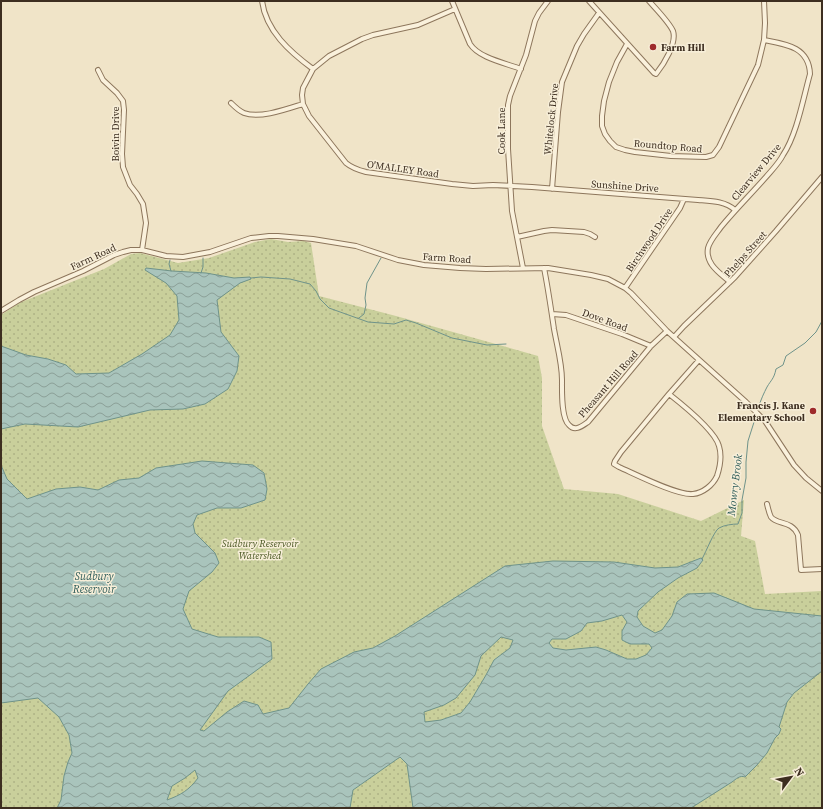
<svg xmlns="http://www.w3.org/2000/svg" width="823" height="809" font-family="'Source Serif 4',serif">
<style>
.park{fill:url(#park-dots)}
.water{fill:url(#water-waves);stroke:#6f938a;fill-rule:evenodd}
.lines{fill:none;stroke-linecap:round;stroke-linejoin:round}
.stream{stroke:#6f938a;stroke-width:1}
.minor-casing{stroke:#8d765c;stroke-width:6}
.minor{stroke:#faf1dc;stroke-width:4}
.poi-dot{fill:#9e2a2b;stroke:#f7eed8;stroke-width:1.5}
.labels{text-anchor:middle;dominant-baseline:central;stroke-width:3;stroke-linejoin:round;paint-order:stroke}
.poi-label{font-size:10px;font-weight:bold;fill:#3d2e20;stroke:#f7eed8;text-anchor:start}
.street-label{font-size:10px;fill:#3d2e20;stroke:#f7eed8}
.park-label{font-size:10px;font-style:italic;fill:#4d5a26;stroke:#f7eed8}
.water-label{font-size:11px;font-style:italic;fill:#2f5d5a;stroke:#f7eed8}
</style>
<defs>
<pattern id="park-dots" width="8" height="8" patternUnits="userSpaceOnUse"><rect width="8" height="8" fill="#c9cf9b"/><path d="M2 2h.1M6 6h.1" fill="none" stroke="#aeb285" stroke-width="1.8" stroke-linecap="round"/></pattern>
<pattern id="water-waves" width="16" height="10" patternUnits="userSpaceOnUse"><rect width="16" height="10" fill="#a9c4bc"/><path d="M0 5q4-4 8 0t8 0" fill="none" stroke="#8ba098"/></pattern>
</defs>
<rect width="100%" height="100%" fill="#f0e4c8"/>
<!-- park -->
<path class="park" d="M271,239L288,242L304,241L311,243L319,296L396,316L538,356L542,378V426L564,489L618,494L701,521L744,500L741,536L755,541L765,594L822,591V808H1V315L19,303L104,269L131,254L140,253L178,263L209,258L255,242Z"/>
<!-- water -->
<path class="water" d="M146,268L172,271L206,273L234,278L250,277L251,279L240,283L217,300L221,332L239,356L237,371L228,389L205,404L183,409L150,410L78,427L25,424L1,429V346L26,355L48,359L66,365L76,374L109,373L142,354L170,335L179,320L177,296L166,283L145,270Z
M202,461L253,465L264,473L267,489L265,500L241,508H217L197,515L193,524L195,533L215,553L219,563L212,572L189,591L183,609L192,629L218,637H259L271,642L272,659L228,691L200,730L204,731L227,712L244,701L258,705L263,714L289,708L308,684L321,669L354,652L373,648L395,636L505,566L553,561L614,562L655,568L678,567L701,558L703,560L697,568L678,578L658,592L638,611L637,617L643,626L655,633L662,630L672,616L677,602L687,594L714,593L754,609L822,616V671L794,693L787,702L780,724L779,727L781,729L779,734L775,738L767,753L757,765L745,777C740,775 736,779 732,782L691,808H413L407,764L400,757L353,790L350,808H57L61,800L64,776L68,762L72,753L69,735L59,717L38,698L1,703V465L7,479L27,499L56,489L80,487L98,490L119,480L139,478L156,468ZM622,615L627,622L622,631V640L630,644H649L652,648L646,655L636,659H627L606,650L596,647L566,650L553,648L549,643L552,639H566L581,631L587,623L602,621ZM501,637L513,640L510,648L494,660L486,675L470,702L461,713L441,720L425,722L424,712L444,705L456,698L475,675L481,656ZM195,770L198,778C189,790 181,795 167,800L172,786L185,778Z"/>
<g class="lines">
<!-- stream -->
<path class="stream" d="M170,260L169,264L171,271
M201,273L203,267V258
M251,278L261,277L290,279L310,284L316,291L320,299L329,308L368,322L394,324L406,320L416,323L452,338L487,345L506,344
M359,318L364,314L366,305L365,298L367,283L381,258
M759,406C761,399 764,393 767,387C771,380 774,379 776,369L783,365L786,356L805,343L816,332L822,321
M702,559C706,552 714,531 719,528C724,525 733,524 738,524L742,513V500L746,478V462L748,441L755,419"/>
<defs>
<path id="minor" d="M262,1C266,31 290,52 313,69
M452,1L470,44C479,58 505,63 521,69
M589,1L654,73L656,74C664,64 677,43 673,31C669,22 656,9 649,1
M455,9L418,25L373,35L362,39L329,56L313,69L303,88L302,95L303,104L309,116L346,163C352,168 358,170 366,172L452,184L473,186L493,185L532,187L698,200C711,201 725,201 735,210
M627,44L617,62L609,82L604,101L602,116V126L605,134L610,141L616,147L625,150L635,152L671,156L706,157L713,155L719,147L758,65L764,40L765,23L764,1
M98,70L103,80L117,93L123,101L124,110L122,154L123,167L130,185L137,194L143,204L146,223L142,250
M231,103C235,107 239,111 244,113C260,119 287,109 303,104
M552,189L558,112L562,82L577,46L584,34L599,13
M517,237L544,231L552,230L584,232L590,234L595,237
M523,268L512,211L508,149V105L510,96L526,55L535,21L539,13L548,1
M544,268C548,288 551,309 554,329C557,346 562,363 562,380C562,391 561,418 569,425C575,432 582,426 588,422L651,346L667,331
M730,282C720,273 705,264 708,248C710,240 717,233 721,227C735,210 751,194 766,177C772,170 779,163 783,155C797,134 803,99 810,74C809,47 786,44 764,40
M625,288L680,208L684,199
M1,311L19,300L34,292L83,271L114,255L123,252L131,250H142L166,256L183,257L210,252L251,238L269,236H278L313,239L356,246L398,260L424,265L460,268L486,269L548,268L591,275L608,279L625,288L631,293L667,331L746,402L765,421L794,465L806,478L822,491
M552,314L566,315L622,334L651,346
M674,337L684,326L735,277L776,231L822,177
M669,394L621,452L615,461L614,464L619,467C635,474 678,496 693,494C703,493 713,485 717,476C720,467 722,456 719,446C715,431 683,405 669,394L699,360
M767,504C768,508 769,513 771,517C777,525 792,520 798,535L801,570L822,569"/>
</defs>
<!-- minor casing -->
<use href="#minor" class="minor-casing"/>
<!-- minor -->
<use href="#minor" class="minor"/>
</g>
<!-- markers -->
<g class="poi-dot">
<circle cx="653" cy="47" r="4"/>
<circle cx="813" cy="411" r="4"/>
</g>
<g class="labels">
<!-- poi labels -->
<g class="poi-label">
<text x="661" y="47">Farm Hill</text>
<text x="805" y="405" text-anchor="end">Francis J. Kane<tspan x="805" dy="12">Elementary School</tspan></text>
</g>
<!-- street labels -->
<g class="street-label">
<text transform="translate(551 119) rotate(-84)">Whitelock Drive</text>
<text transform="translate(501 131) rotate(-90)">Cook Lane</text>
<text transform="translate(115 134) rotate(-90)">Boivin Drive</text>
<text transform="translate(668 146) rotate(5)">Roundtop Road</text>
<text transform="translate(403 169) rotate(8)">O'MALLEY Road</text>
<text transform="translate(756 172) rotate(-50)">Clearview Drive</text>
<text transform="translate(625 186) rotate(4)">Sunshine Drive</text>
<text transform="translate(649 240) rotate(-56)">Birchwood Drive</text>
<text transform="translate(745 254) rotate(-48)">Phelps Street</text>
<text transform="translate(93 257) rotate(-25)">Farm Road</text>
<text transform="translate(447 258) rotate(4)">Farm Road</text>
<text transform="translate(605 320) rotate(20)">Dove Road</text>
<text transform="translate(608 384) rotate(-49)">Pheasant Hill Road</text>
</g>
<!-- park labels -->
<g class="park-label">
<text x="260" y="543">Sudbury Reservoir<tspan x="260" dy="12">Watershed</tspan></text>
</g>
<!-- water labels -->
<g class="water-label">
<text transform="translate(735 485) rotate(-83)">Mowry Brook</text>
<text x="94" y="576">Sudbury<tspan x="94" dy="13">Reservoir</tspan></text>
</g>
</g>
<!-- border -->
<rect width="823" height="809" fill="none" stroke="#3d2e20" stroke-width="4"/>
<!-- north arrow -->
<g transform="translate(791 777) rotate(58)" stroke="#f7eed8" stroke-width="3" paint-order="stroke">
<path d="M0-3L7 15L0 10L-7 15Z" fill="#3d2e20"/>
<text y="-6" font-size="11" font-weight="bold" text-anchor="middle" fill="#3d2e20">N</text>
</g>
</svg>
